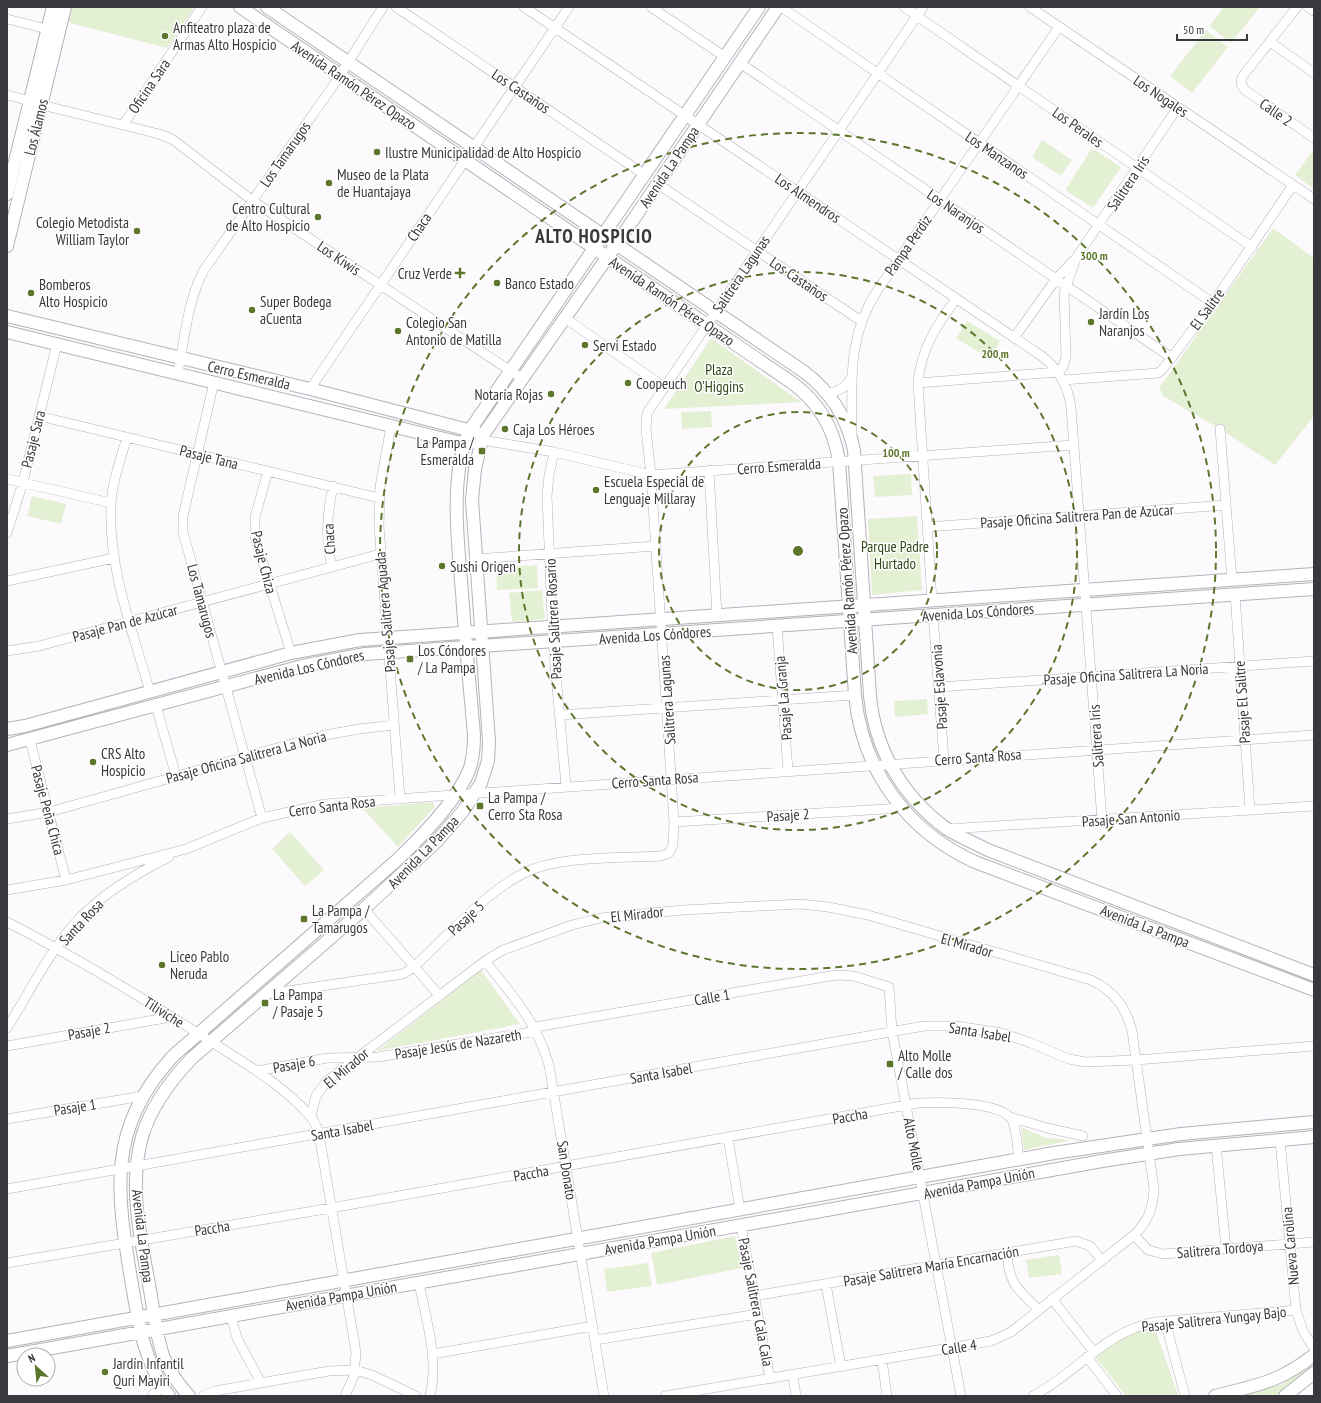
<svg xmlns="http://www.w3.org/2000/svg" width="1321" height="1403" font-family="'PT Sans Narrow',sans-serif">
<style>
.green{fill:#e4f0d4}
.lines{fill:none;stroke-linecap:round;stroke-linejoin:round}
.minor-casing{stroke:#b6b1ba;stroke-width:10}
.tertiary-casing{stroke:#b6b1ba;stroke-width:14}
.minor{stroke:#fff;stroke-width:9}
.tertiary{stroke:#fff;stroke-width:12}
.ring{fill:none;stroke:#5c772b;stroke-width:2;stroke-dasharray:7 5}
.poi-dot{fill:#5c772b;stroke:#fff;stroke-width:1.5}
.labels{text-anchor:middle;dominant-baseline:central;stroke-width:3;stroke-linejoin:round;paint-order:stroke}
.poi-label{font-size:15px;fill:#3a383c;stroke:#fff;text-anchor:start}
.street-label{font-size:15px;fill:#3a383c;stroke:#fff}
.park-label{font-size:15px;fill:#344517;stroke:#fff}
.district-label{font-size:19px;font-weight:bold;letter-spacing:1px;fill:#3a383c;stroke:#fff}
.centre{fill:#5c772b;stroke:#fff;stroke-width:2}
.ring-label{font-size:12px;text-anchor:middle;font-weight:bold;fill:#5c772b;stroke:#fff;stroke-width:3;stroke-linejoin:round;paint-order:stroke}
</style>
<rect width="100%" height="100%" fill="#fdfafe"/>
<!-- green -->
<path class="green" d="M70,7H195L167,48L66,22Z
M1224,7H1260L1231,43L1209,26Z
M1206,30L1228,47L1192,93L1170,76Z
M1042,140L1072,160L1061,176L1032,157Z
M1092,148L1121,167L1093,208L1065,190Z
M1314,149V189L1295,175Z
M1273,228L1314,258V416L1275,465L1220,429L1163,396L1159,388Z
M967,321L1000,341L990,359L956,338Z
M711,338L801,402L664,409Z
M711,411L712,427L682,429L681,412Z
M911,474L912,495L875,497L873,476Z
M32,496L66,504L61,524L27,516Z
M917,516L922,590L872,595L868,519Z
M537,565L538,588L497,590L496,567Z
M542,590L545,619L512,622L509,593Z
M927,699L928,714L895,717L894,701Z
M433,802L435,807L398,847L362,808Z
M290,832L324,870L305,886L272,849Z
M481,970L520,1024L377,1051Z
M1021,1127L1046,1138L1072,1140L1024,1150Z
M735,1236L742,1268L657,1285L651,1253Z
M1059,1255L1062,1274L1029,1278L1026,1260Z
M648,1263L652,1286L607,1292L604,1269Z
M1154,1326L1178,1395L1126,1396L1095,1357C1116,1336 1125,1333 1154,1326Z
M1314,1360V1365L1275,1396H1248L1246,1394L1283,1384Z"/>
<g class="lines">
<defs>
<path id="minor" d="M396,7L645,175
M524,7L1043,357C1059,370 1068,386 1071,407L1102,820
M651,7L725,57
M781,7L1213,303
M904,7L1252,247
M1030,7L1314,199
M1297,7L1242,77L1241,84L1245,90L1314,138
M1308,7L1314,11
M7,19L47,29
M1270,42L1314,73
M740,63L1172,358
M7,95L30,101
M42,105L159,134L172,139L253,201L523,379
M123,125L202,7
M658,184L861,321
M565,318L664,387
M1014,338L1056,279L1073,261
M178,373C184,341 188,299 204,270L335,83L383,7
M1063,380L1158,373L1162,370L1213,303L1293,185
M214,382L183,516V532L262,818
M918,383L1058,372L1063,367L1066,357L1064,293L1076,258L1178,107
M310,389L569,7
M828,393C839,392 847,386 852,376
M39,416L379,498
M391,426L380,487L379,526L400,798
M1220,429L1232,580
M852,434C852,381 847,338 877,291L1059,27
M127,437C121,458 112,482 111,505C108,568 133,632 150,692
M488,441L554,452L651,475L1073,445
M554,452L549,475L547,496L553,642L566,786
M709,470L717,616
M268,471L255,517V537L291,653
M7,479L111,503
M927,527L1226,505
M7,533L23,482L57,344
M475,559L656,546
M332,567C325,539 327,515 333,486
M7,581L114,558
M1235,594L1250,810
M932,601L918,383C921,349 936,326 956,299
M933,615L944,760
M777,626L788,770
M7,651L39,646L380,554
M939,687L1314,661
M156,706L176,776
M559,715L855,695
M30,740L66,880
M7,819L49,812L320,736L359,729L394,725
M674,822L902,808
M948,829L1314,806
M7,890L66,880L186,849L262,818L325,804L1314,735
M364,909L439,995
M7,922C76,957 142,998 207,1039C242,1062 281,1083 309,1115C314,1120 317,1127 319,1134L356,1352L354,1376L345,1396
M485,961C513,996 536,1021 549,1065L604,1396
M267,994L403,974L414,967C446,937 491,886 531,870C564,856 625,858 661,856L669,853L673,845L674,822L651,475L646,429L647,413L923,7
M535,1027L836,975L854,976L889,987L892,1031L961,1396
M7,1028C29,993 48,954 75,923C100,895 135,874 169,857
M7,1046L171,1017
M257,1071L327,1058L378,1057L537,1031
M311,1116L316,1096L327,1081L485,961L503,950L572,925L601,918L683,910L800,904L828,907L868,915L1091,980C1114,991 1126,1007 1132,1031L1154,1189C1153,1208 1148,1222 1134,1235L1011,1332L991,1341L665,1396
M1010,1117L1047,1128L1083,1136
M7,1119L143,1096
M728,1138L740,1210
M1280,1140L1296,1310L1303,1331L1314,1348
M1216,1145L1226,1249
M7,1189L924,1026H956L1002,1033L1031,1043L1069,1059L1085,1062L1136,1060L1314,1046
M741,1226L770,1379
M1134,1235L1148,1250L1163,1254L1314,1242
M1007,1253C1009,1284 1017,1289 1038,1309
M7,1263L331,1208L918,1103C937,1102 1002,1101 1012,1120C1017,1130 1017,1147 1019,1159
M419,1283C426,1320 439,1358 430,1396
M826,1284L841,1367
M754,1296L1076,1241L1090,1246L1101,1259
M1052,1299L1094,1352
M231,1316L237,1338L261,1383
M1165,1321L1185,1396
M595,1340L758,1314
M433,1354L593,1326
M1087,1357L1117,1396
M882,1360L887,1396
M793,1375L796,1396
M152,1396L162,1386
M203,1396L215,1391L329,1371L355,1370L372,1375L416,1396
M1033,1396C1077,1373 1104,1332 1155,1322L1296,1310"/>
<path id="tertiary" d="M240,7L791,382C819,402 834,428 839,461L855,695C862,770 907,831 975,862L1314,990
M267,7L803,371C830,391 847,417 854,450L870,696C875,750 903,797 947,829C960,837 974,843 988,850L1314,975
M7,194L53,7
M7,246L65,7
M7,316L310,389L476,432
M7,332L457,442L471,443
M7,729L25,726L291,653L360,640L1314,574
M7,745L302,666L365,654L1314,589
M7,1341L1054,1153L1181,1134L1314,1122
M7,1356L1102,1161L1179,1149L1314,1137
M169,1396C144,1362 139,1325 132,1285C117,1194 105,1131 173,1056L397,860C421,837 458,800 470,768C473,757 474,746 474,735C470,687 465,640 462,592C458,545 449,472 470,430L759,7
M189,1396C179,1385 170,1372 164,1358C156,1337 154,1312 150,1290C141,1240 128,1187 142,1137C151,1106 170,1081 192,1058L364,909L437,841L463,811L481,783L488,761L489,741L472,500L475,469L483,435L616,245L778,7
M1215,1396C1257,1385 1278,1383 1314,1355
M1285,1396L1314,1373"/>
</defs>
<!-- minor casing -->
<use href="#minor" class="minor-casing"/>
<!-- tertiary casing -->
<use href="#tertiary" class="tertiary-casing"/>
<!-- minor -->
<use href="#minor" class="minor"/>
<!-- tertiary -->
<use href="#tertiary" class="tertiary"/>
</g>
<!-- distance rings -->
<g class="ring">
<circle cx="798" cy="551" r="139"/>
<circle cx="798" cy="551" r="279"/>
<circle cx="798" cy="551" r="418"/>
</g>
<!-- markers -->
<g class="poi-dot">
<circle cx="165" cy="36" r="4"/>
<circle cx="377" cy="152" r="4"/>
<circle cx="329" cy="183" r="4"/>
<circle cx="318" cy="217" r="4"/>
<circle cx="137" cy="231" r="4"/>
<path d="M458 267h4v4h4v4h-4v4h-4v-4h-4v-4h4z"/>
<circle cx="497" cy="283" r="4"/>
<circle cx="31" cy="293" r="4"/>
<circle cx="252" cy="310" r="4"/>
<circle cx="1091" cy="322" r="4"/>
<circle cx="398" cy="331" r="4"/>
<circle cx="585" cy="345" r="4"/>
<circle cx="628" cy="383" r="4"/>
<circle cx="551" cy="394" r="4"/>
<circle cx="505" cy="429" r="4"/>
<rect x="478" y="447" width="8" height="8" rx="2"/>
<circle cx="596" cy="490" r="4"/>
<circle cx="442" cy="566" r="4"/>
<rect x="406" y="655" width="8" height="8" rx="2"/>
<circle cx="93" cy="762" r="4"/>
<rect x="476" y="802" width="8" height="8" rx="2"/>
<rect x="300" y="915" width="8" height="8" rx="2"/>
<circle cx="162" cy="965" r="4"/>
<rect x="261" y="999" width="8" height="8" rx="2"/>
<rect x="886" y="1060" width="8" height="8" rx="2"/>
<circle cx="105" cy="1372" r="4"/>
</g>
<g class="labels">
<!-- poi labels -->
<g class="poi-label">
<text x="173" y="27">Anfiteatro plaza de<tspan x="173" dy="17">Armas Alto Hospicio</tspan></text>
<text x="385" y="152">Ilustre Municipalidad de Alto Hospicio</text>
<text x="337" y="174">Museo de la Plata<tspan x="337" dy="17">de Huantajaya</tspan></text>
<text x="310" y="208" text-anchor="end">Centro Cultural<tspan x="310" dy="17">de Alto Hospicio</tspan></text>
<text x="129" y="222" text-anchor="end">Colegio Metodista<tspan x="129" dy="17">William Taylor</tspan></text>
<text x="452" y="273" text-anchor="end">Cruz Verde</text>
<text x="505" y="283">Banco Estado</text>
<text x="39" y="284">Bomberos<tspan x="39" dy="17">Alto Hospicio</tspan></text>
<text x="260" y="301">Super Bodega<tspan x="260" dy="17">aCuenta</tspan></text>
<text x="1099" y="313">Jardín Los<tspan x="1099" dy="17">Naranjos</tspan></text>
<text x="406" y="322">Colegio San<tspan x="406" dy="17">Antonio de Matilla</tspan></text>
<text x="593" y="345">Servi Estado</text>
<text x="636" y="383">Coopeuch</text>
<text x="543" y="394" text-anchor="end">Notaría Rojas</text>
<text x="513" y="429">Caja Los Héroes</text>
<text x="474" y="442" text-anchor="end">La Pampa /<tspan x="474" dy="17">Esmeralda</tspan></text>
<text x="604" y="481">Escuela Especial de<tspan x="604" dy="17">Lenguaje Millaray</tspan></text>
<text x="450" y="566">Sushi Origen</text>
<text x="418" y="650">Los Cóndores<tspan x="418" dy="17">/ La Pampa</tspan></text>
<text x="101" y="753">CRS Alto<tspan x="101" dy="17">Hospicio</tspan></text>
<text x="488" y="797">La Pampa /<tspan x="488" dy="17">Cerro Sta Rosa</tspan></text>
<text x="312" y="910">La Pampa /<tspan x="312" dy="17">Tamarugos</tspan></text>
<text x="170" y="956">Liceo Pablo<tspan x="170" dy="17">Neruda</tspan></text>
<text x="273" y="994">La Pampa<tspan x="273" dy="17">/ Pasaje 5</tspan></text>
<text x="898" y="1055">Alto Molle<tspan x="898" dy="17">/ Calle dos</tspan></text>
<text x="113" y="1363">Jardín Infantil<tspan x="113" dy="17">Quri Mayiri</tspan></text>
</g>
<!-- street labels -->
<g class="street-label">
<text transform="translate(354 85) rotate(34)">Avenida Ramón Pérez Opazo</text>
<text transform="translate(149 86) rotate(-56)">Oficina Sara</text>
<text transform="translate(521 91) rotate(34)">Los Castaños</text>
<text transform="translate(1161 96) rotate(34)">Los Nogales</text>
<text transform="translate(1276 112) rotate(35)">Calle 2</text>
<text transform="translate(36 127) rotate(-76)">Los Álamos</text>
<text transform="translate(1078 127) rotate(35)">Los Perales</text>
<text transform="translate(285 154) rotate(-55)">Los Tamarugos</text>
<text transform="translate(997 155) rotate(34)">Los Manzanos</text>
<text transform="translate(669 167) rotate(-56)">Avenida La Pampa</text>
<text transform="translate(1128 183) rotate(-56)">Salitrera Iris</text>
<text transform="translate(808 198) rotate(34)">Los Almendros</text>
<text transform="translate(956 211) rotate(34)">Los Naranjos</text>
<text transform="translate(419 227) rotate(-56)">Chaca</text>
<text transform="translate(908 245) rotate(-55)">Pampa Perdiz</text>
<text transform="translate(339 258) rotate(34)">Los Kiwis</text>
<text transform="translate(741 274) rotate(-56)">Salitrera Lagunas</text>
<text transform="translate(799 279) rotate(34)">Los Castaños</text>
<text transform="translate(672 301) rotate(34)">Avenida Ramón Pérez Opazo</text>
<text transform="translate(1207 309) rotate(-54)">El Salitre</text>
<text transform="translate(249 375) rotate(13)">Cerro Esmeralda</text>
<text transform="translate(33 439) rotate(-76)">Pasaje Sara</text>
<text transform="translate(209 457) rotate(14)">Pasaje Tana</text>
<text transform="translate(779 466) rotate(-4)">Cerro Esmeralda</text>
<text transform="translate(1077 516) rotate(-4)">Pasaje Oficina Salitrera Pan de Azúcar</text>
<text transform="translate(329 539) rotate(-94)">Chaca</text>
<text transform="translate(264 562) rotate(76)">Pasaje Chiza</text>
<text transform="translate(847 581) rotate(-94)">Avenida Ramón Pérez Opazo</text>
<text transform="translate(202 601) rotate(75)">Los Tamarugos</text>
<text transform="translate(385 612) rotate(-95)">Pasaje Salitrera Aguada</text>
<text transform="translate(978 612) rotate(-4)">Avenida Los Cóndores</text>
<text transform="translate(553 619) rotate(-93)">Pasaje Salitrera Rosario</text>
<text transform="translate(125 623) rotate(-15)">Pasaje Pan de Azúcar</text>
<text transform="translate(655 635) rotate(-4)">Avenida Los Cóndores</text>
<text transform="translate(309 667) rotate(-13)">Avenida Los Cóndores</text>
<text transform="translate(1126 674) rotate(-4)">Pasaje Oficina Salitrera La Noria</text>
<text transform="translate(939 687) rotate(-94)">Pasaje Eslavonia</text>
<text transform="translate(783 698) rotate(-95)">Pasaje La Granja</text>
<text transform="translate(667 700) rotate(-94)">Salitrera Lagunas</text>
<text transform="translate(1242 702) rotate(-94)">Pasaje El Salitre</text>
<text transform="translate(1096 736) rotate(-94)">Salitrera Iris</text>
<text transform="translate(246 757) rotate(-15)">Pasaje Oficina Salitrera La Noria</text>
<text transform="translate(978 757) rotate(-4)">Cerro Santa Rosa</text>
<text transform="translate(655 780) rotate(-4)">Cerro Santa Rosa</text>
<text transform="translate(332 806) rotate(-7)">Cerro Santa Rosa</text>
<text transform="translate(48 810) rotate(75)">Pasaje Peña Chica</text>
<text transform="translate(788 815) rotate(-4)">Pasaje 2</text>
<text transform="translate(1131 818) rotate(-4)">Pasaje San Antonio</text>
<text transform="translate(423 852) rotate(-46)">Avenida La Pampa</text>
<text transform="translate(637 914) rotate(-6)">El Mirador</text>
<text transform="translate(466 918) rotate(-43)">Pasaje 5</text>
<text transform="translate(81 922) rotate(-47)">Santa Rosa</text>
<text transform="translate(1145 926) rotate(21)">Avenida La Pampa</text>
<text transform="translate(967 945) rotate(16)">El Mirador</text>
<text transform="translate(712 997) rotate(-10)">Calle 1</text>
<text transform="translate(164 1012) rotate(32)">Tiliviche</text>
<text transform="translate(89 1031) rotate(-10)">Pasaje 2</text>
<text transform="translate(980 1032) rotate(9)">Santa Isabel</text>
<text transform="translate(458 1044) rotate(-9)">Pasaje Jesús de Nazareth</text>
<text transform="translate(294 1064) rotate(-10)">Pasaje 6</text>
<text transform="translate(346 1068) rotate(-40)">El Mirador</text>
<text transform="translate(661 1073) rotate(-10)">Santa Isabel</text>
<text transform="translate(75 1107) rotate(-9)">Pasaje 1</text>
<text transform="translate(850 1116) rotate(-10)">Paccha</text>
<text transform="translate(342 1130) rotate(-10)">Santa Isabel</text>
<text transform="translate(914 1144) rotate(79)">Alto Molle</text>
<text transform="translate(567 1170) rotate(81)">San Donato</text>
<text transform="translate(531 1173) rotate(-10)">Paccha</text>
<text transform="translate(979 1183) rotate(-11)">Avenida Pampa Unión</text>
<text transform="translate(212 1228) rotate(-9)">Paccha</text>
<text transform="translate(143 1236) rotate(83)">Avenida La Pampa</text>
<text transform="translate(660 1240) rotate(-10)">Avenida Pampa Unión</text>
<text transform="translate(1290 1246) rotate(-95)">Nueva Carolina</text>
<text transform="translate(1220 1249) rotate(-5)">Salitrera Tordoya</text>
<text transform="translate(931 1266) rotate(-10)">Pasaje Salitrera María Encarnación</text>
<text transform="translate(341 1296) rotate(-10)">Avenida Pampa Unión</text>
<text transform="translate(756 1302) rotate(79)">Pasaje Salitrera Cala Cala</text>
<text transform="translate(1214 1319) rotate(-6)">Pasaje Salitrera Yungay Bajo</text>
<text transform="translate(959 1347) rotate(-9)">Calle 4</text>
</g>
<!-- park labels -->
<g class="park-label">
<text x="719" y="369">Plaza<tspan x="719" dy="17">O'Higgins</tspan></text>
<text x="895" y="546">Parque Padre<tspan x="895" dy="17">Hurtado</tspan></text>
</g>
<!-- district labels -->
<g class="district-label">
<text x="594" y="236">ALTO HOSPICIO</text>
</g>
</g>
<circle cx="798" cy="551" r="6" class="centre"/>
<g class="ring-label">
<text x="1094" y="260">300 m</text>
<text x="995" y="358">200 m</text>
<text x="896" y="457">100 m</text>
</g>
<!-- border -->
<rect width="1321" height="1403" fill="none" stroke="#3a383c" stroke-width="16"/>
<!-- north arrow -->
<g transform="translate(36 1367) rotate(333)"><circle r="19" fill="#ffffff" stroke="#b0afb1"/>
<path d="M0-3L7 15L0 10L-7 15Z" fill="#5c772b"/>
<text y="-6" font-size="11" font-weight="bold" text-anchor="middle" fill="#3a383c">N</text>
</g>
<!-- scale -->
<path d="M1177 34v6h70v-6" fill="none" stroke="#3a383c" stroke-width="2"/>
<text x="1183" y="34" font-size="12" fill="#3a383c" stroke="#ffffff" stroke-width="3" paint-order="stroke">50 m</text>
</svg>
